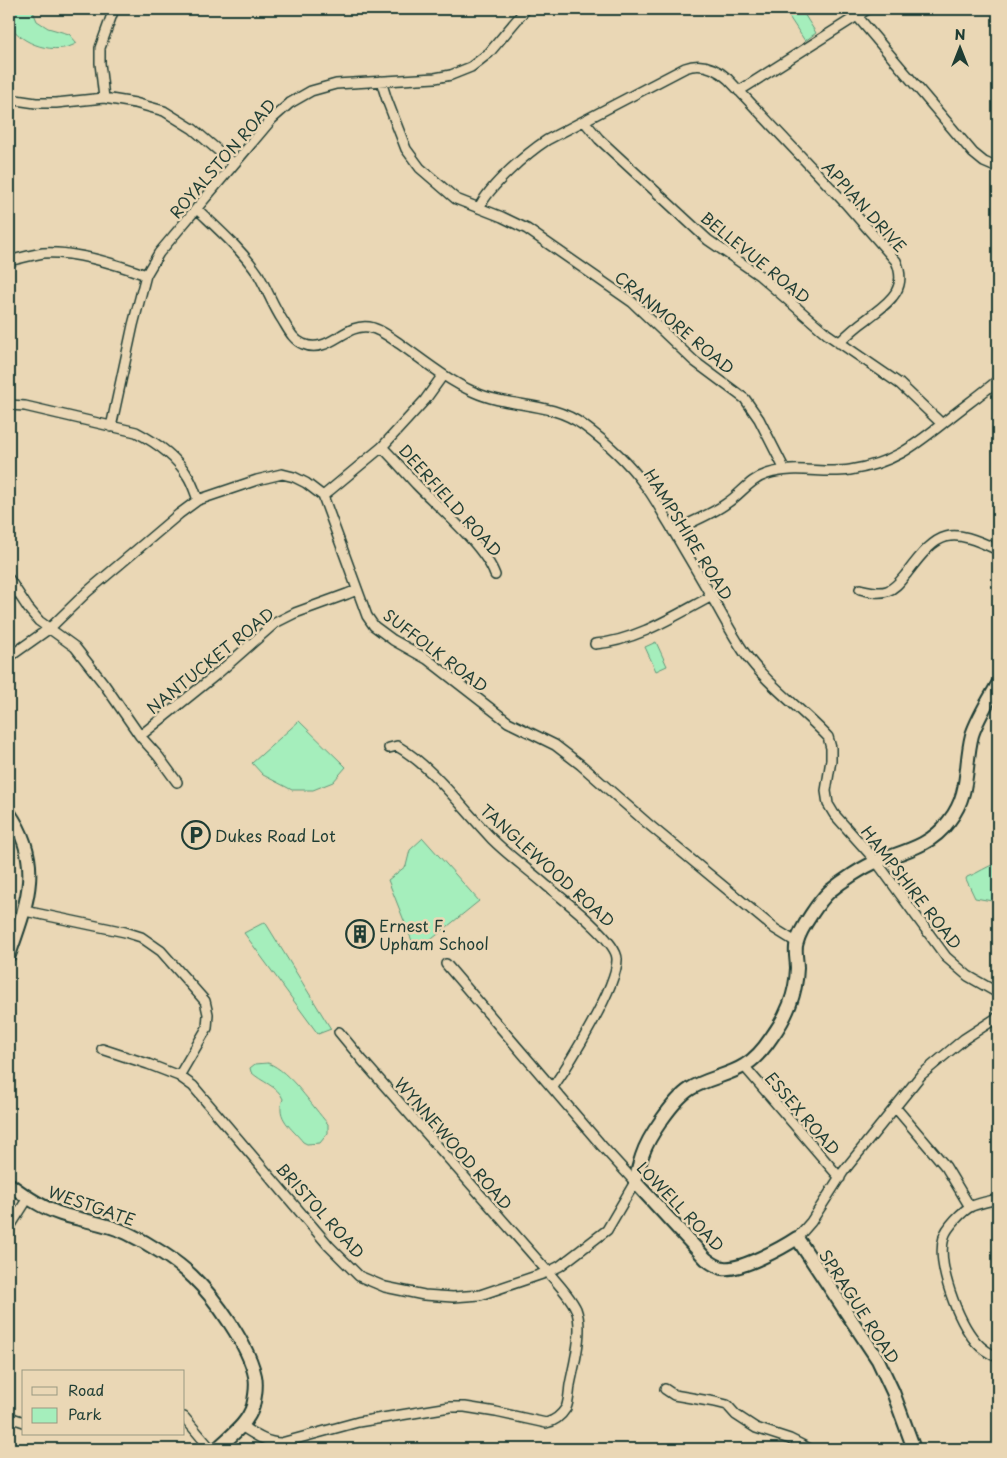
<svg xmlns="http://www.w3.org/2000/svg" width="1007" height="1458" font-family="'Playpen Sans',sans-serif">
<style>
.green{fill:#a5eebc;stroke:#629678}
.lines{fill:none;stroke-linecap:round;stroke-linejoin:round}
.street-casing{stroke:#1f3d34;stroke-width:12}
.secondary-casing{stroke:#1f3d34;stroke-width:16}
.street{stroke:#ead7b5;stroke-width:9}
.secondary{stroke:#ead7b5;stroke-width:12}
.labels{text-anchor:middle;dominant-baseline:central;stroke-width:5;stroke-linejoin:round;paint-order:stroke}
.street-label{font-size:16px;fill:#1f3d34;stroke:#ead7b5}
.poi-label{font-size:16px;fill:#1f3d34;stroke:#ead7b5;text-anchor:start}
</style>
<rect width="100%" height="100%" fill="#ead7b5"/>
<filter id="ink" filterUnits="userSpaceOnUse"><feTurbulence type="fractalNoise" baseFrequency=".02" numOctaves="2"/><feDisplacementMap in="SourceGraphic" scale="10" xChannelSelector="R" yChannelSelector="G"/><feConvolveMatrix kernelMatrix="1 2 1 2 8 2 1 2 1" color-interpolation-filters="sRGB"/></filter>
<g filter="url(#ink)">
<!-- green -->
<path class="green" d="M9,9H32L37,21L48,28L69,34L77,43C57,56 20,45 10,24C8,20 9,14 9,9Z
M784,9H801L816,33L805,41Z
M656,642L667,666L656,671L645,647Z
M299,721L346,767L333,782L313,790H292L263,775L252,763Z
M423,838L479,901L422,947L414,946L388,880L406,866L410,850Z
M998,863V902L975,898L966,879L967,877C979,873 986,866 998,863Z
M265,922L331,1029L318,1034L244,933Z
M268,1063C290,1071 312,1106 328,1124V1133L320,1143L307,1144L303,1142C292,1128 275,1118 283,1099C278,1086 261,1082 251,1072L250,1068L255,1064Z"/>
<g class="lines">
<defs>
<path id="street" d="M857,16L973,153L984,162L998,168
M381,81L387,100L406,149L420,168L456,199L502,217L527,229L632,302L694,361L745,399L759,419L785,470
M739,91L868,9
M104,98L100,63V48L114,9
M9,99L36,103H56L104,98L135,103L164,111L193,129L234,164
M584,121L599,139L708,240L759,275L827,334L900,384L942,424
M479,208C489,186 527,153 547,140L685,68C701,62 716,68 728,79L847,205L896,261C909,291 887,303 867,319C857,326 848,334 839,343
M197,209C219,230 241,249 258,274C267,289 273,306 283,321C288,329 293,340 303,344C328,355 345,323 369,327C380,329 390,337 400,344C424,361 447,380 474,392C509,408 551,401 583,425C605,441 628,462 644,484C654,496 661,511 670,525C683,548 697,571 710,594C722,614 731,633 744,652C767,685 801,708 828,737L831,748V760L826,791L828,804L834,814L876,861L946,957L968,976L998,993
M9,261C20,258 32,255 43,253C75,251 116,264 146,275
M9,405L25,406L136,432C155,442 176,456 187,475C192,482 195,492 198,500
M111,427L133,325L146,275L159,253L272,119L290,103L311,91L336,84L435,78L451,75L471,67L489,53L526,9
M382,447C394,459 405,472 416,484C439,508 484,545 495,575
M323,496L382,447L425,400L443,375
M673,531C691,522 711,515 727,503C741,494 750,479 767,474C794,465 823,474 850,470C894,463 914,446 947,420C964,406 982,394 998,380
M9,579L28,608L39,621L75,647L104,684L140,736L158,756L177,782
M860,589C868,591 878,594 887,591C896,588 901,580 907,573C939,530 950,527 998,550
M595,644C636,641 676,615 712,596
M9,657L50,628L87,592L179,514L198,500L257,480L282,474L294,477L306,483L323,496L367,616L374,626L393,640L427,659L508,722L555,745L581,765L647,823L775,929L796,942
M140,736L217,674L275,623L295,613L347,594L357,590
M389,748L397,746C432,766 464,810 492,839C509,856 529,870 547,886C562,898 617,941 617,959C618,985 569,1064 553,1087
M25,911L125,932L141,937L161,951L205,1001L208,1014L207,1028L179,1076L193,1086L329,1246L359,1276L385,1287L424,1295L453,1297L480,1295L548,1272L560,1266L607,1230L635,1182L602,1146L446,964
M102,1049L148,1064L179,1076
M744,1066L840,1178
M895,1107L946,1167L970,1207
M998,1199C990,1201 980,1203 972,1206C963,1210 946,1228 944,1237C936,1265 958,1321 976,1342C982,1349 990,1354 998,1357
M9,1228L28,1198
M797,1238L811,1222L843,1172L921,1075L964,1039L998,1017
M665,1389L674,1395L715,1402L727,1405L736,1415L756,1428L790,1439L810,1449
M9,1417L24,1422
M184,1417L211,1449
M241,1426C254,1434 266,1443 281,1443L358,1422L450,1407H465L496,1412L546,1423C555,1421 561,1416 566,1408C569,1401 569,1392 570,1385C574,1364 584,1330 576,1309C570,1296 558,1284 548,1272L363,1061L339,1032"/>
<path id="secondary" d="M9,813C44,863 27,904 9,955
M9,1184C25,1196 42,1208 61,1214C83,1221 106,1223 127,1233C148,1243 176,1260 193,1277C215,1298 249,1346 255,1376C257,1385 255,1397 253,1406C247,1425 230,1436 217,1449
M914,1449L893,1392L878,1360L797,1238C782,1248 740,1271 723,1268C717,1267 711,1263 706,1259L635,1182C637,1173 639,1165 642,1156C648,1137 673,1100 690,1089C707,1078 728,1076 745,1065C755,1059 765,1047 771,1038C787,1016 796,995 797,968C797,960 794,949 797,942C800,929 820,900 830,891C842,881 863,867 878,861C905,851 931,846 949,821C971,793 964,766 972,735C978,717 989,700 998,684"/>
</defs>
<!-- street casing -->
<use href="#street" class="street-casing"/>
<!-- secondary casing -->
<use href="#secondary" class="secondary-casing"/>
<!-- street -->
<use href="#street" class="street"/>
<!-- secondary -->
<use href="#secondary" class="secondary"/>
</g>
</g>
<!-- icons -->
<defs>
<symbol id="parking-ring" viewBox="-11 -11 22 22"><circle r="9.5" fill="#ead7b5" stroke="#1f3d34" stroke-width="1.5"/><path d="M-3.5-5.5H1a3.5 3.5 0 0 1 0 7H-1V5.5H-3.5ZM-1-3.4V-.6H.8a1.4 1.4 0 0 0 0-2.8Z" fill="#1f3d34"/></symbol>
<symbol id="building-ring" viewBox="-11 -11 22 22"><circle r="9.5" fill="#ead7b5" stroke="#1f3d34" stroke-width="1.5"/><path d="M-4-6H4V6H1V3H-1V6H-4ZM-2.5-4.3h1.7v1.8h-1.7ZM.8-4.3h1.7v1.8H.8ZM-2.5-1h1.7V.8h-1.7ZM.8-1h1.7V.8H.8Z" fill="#1f3d34"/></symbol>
</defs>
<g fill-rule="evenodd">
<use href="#parking-ring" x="180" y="819" width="32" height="32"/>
<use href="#building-ring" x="344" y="918" width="32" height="32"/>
</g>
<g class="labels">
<!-- street labels -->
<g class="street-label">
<text transform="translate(222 158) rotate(-49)">ROYALSTON ROAD</text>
<text transform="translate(865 206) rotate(48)">APPIAN DRIVE</text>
<text transform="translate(756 257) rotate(39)">BELLEVUE ROAD</text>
<text transform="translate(675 322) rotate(40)">CRANMORE ROAD</text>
<text transform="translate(451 500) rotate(48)">DEERFIELD ROAD</text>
<text transform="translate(689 534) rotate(58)">HAMPSHIRE ROAD</text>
<text transform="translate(436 650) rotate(37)">SUFFOLK ROAD</text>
<text transform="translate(210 660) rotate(-39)">NANTUCKET ROAD</text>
<text transform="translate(548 865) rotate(42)">TANGLEWOOD ROAD</text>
<text transform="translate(912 887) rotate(52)">HAMPSHIRE ROAD</text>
<text transform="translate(803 1113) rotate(49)">ESSEX ROAD</text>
<text transform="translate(454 1143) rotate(49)">WYNNEWOOD ROAD</text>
<text transform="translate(92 1205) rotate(19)">WESTGATE</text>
<text transform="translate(681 1206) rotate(46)">LOWELL ROAD</text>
<text transform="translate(321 1210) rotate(48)">BRISTOL ROAD</text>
<text transform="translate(860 1306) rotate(57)">SPRAGUE ROAD</text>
</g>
<!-- poi labels -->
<g class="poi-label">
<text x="215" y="835">Dukes Road Lot</text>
<text x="379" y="925">Ernest F.<tspan x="379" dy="18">Upham School</tspan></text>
</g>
</g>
<!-- margin -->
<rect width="1007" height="1458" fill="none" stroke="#ead7b5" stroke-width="30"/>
<rect x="15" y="15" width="977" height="1428" fill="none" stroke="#1f3d34" stroke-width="2" filter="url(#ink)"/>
<!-- legend -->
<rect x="22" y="1370" width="162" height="65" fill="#ead7b5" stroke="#999981"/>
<rect x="32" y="1387" width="25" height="8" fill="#ead7b5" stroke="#999981"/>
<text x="68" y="1396" font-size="15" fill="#1f3d34">Road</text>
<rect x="32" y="1408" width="25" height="15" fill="#a5eebc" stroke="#999981"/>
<text x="68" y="1420" font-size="15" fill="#1f3d34">Park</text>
<!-- north arrow -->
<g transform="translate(960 48)" stroke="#ead7b5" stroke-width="4" paint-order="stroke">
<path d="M0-4L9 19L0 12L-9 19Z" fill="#1f3d34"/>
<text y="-8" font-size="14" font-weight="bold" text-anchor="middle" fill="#1f3d34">N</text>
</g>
</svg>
